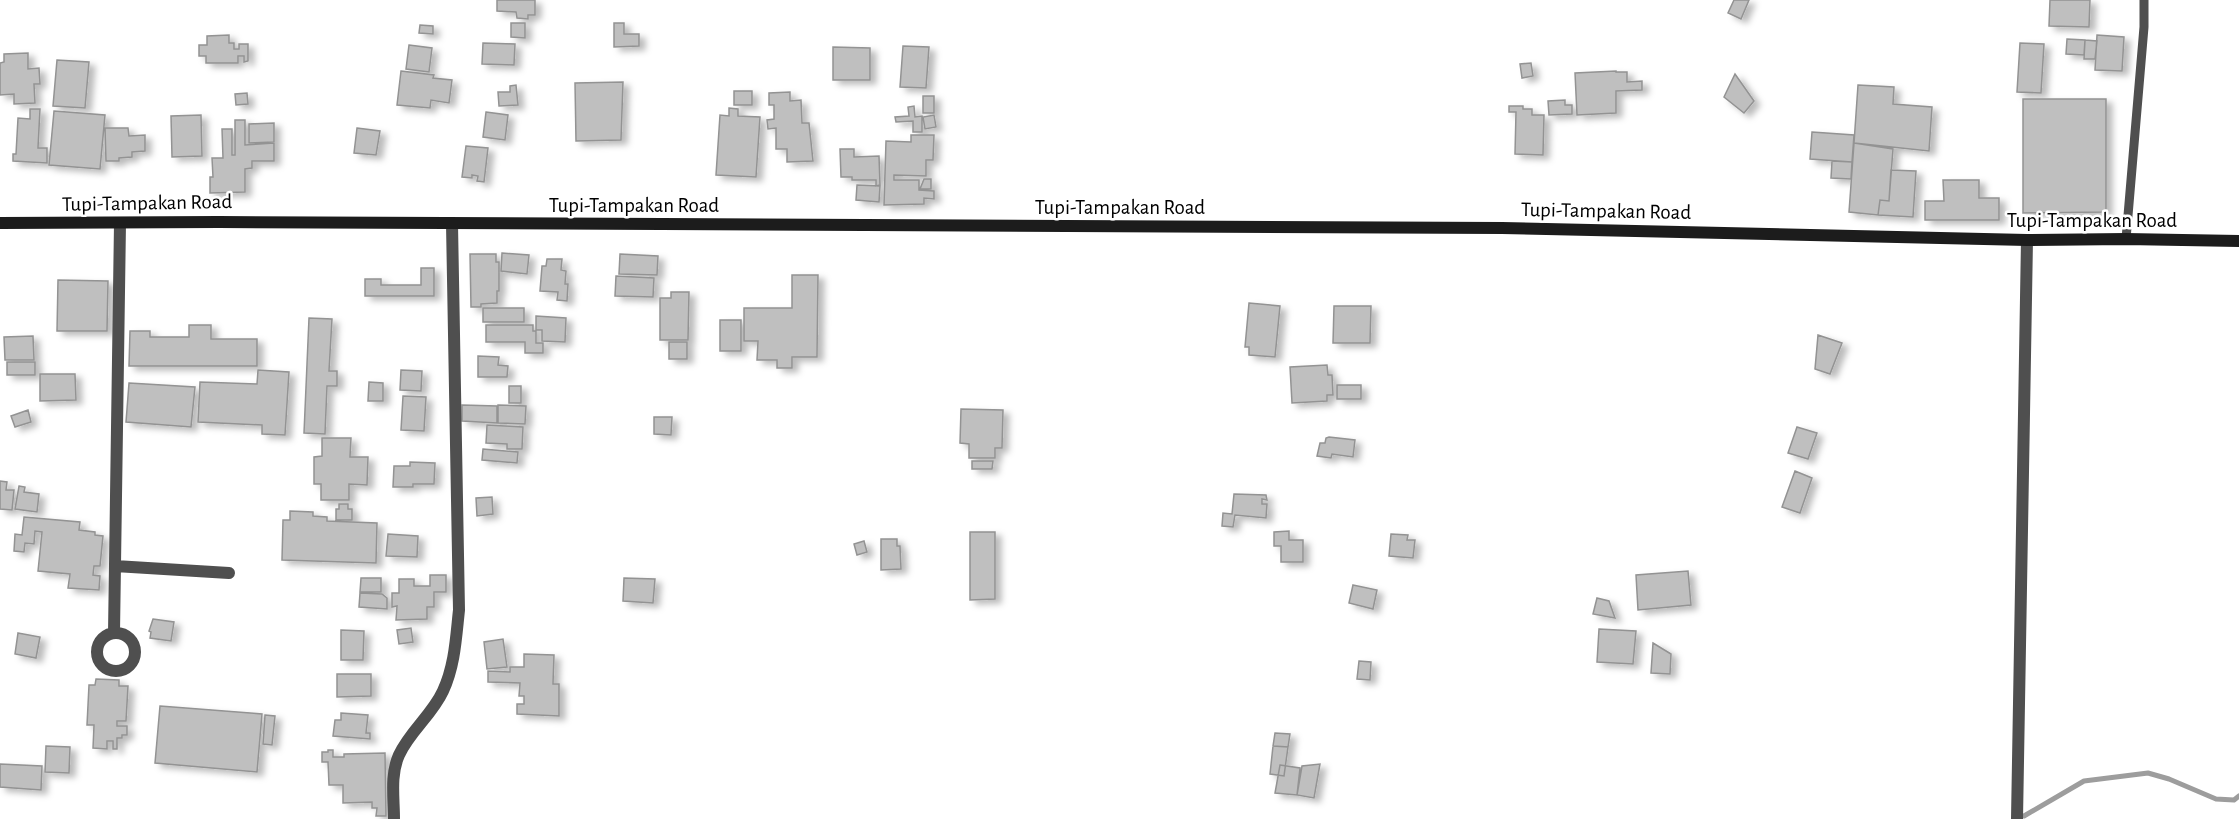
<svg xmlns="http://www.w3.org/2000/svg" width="2239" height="819" font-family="'Alegreya Sans',sans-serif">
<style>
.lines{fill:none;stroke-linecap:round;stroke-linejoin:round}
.stream{stroke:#9d9d9d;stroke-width:5}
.building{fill:#bfbfbf;stroke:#939393;stroke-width:1.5;filter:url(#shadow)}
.service{stroke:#4f4f4f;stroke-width:9}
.minor{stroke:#4f4f4f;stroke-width:12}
.secondary{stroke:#1c1c1c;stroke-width:12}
.labels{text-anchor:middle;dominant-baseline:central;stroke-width:5;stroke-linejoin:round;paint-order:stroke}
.street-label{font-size:21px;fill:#000;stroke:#fff}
</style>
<defs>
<filter id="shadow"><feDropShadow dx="6" dy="4" stdDeviation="3" flood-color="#0004"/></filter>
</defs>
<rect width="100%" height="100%" fill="#fff"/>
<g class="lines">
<!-- stream -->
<path class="stream" d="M2024,816L2084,781L2148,773L2169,779L2216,799L2234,800L2239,796"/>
</g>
<!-- building -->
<path class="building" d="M497,0H535V15H528V19L517,18L516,12L497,11Z
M1734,0H1749L1741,19L1728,13Z
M2050,0H2090L2089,27L2049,26Z
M511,23H525V38L511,37Z
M614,23H624V34H639V46L614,47Z
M420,25L433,26V34L419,33Z
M229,35V43H234V49H239V44H248V61L244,62V56H238V63H206V56H199V45H207V36Z
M2097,35L2124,37L2122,71L2095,70Z
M2067,39L2085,40L2084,55L2066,54Z
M2085,40L2097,41L2095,59H2084Z
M483,43L515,44L514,65L482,64Z
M2020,43L2044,44L2041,93L2017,92Z
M409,45L432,48L429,72L406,69Z
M903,46L929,47L926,88L900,87Z
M833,47L870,48V80H833Z
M28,53V69L39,68L40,84H34L35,103L14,104V94L0,95V63L4,62V54Z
M57,60L89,62L85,108L53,106Z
M1531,63L1533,76L1522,78L1520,64Z
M401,71L434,75L433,78L452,80L449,103L431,100L430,108L397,105Z
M1616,71V72H1627V82L1642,81V90L1616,91V113L1577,115L1575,73Z
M1735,74L1754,101L1744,113L1724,97Z
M623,82L621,140L576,141L575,83Z
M516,85L518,105L499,106L498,92H510V86Z
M1858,85L1894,87L1893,104L1932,107L1929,151L1854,143Z
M734,91H752V105H734Z
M790,92V101L801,100L802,123H809L813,161L787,162V149H776V128L768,129L767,120L774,119V105H769V93Z
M247,93L248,104L236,105L235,94Z
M923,96H934V113H923Z
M2023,99H2106V212L2023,213Z
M1565,100V105H1572V114L1549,115L1548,101Z
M914,106L915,117L922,116V132H913V121L896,122L895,117L909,116L908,107Z
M1509,106H1523V109H1532V115H1544L1543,155L1515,154L1516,112H1509Z
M729,108L738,109V116L760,117L756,177L716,175L720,115L729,116Z
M30,109H40L38,148H47V163L13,161V154H16L18,118L30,119Z
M54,111L105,115L100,169L49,165Z
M486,112L508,115L505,140L483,137Z
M201,115L202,156L172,157L171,116Z
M934,115L936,127L925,129L923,117Z
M235,120H245V145L274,143V161H252V168L245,169V192L210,193V177H213L212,158H223L222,129H232V155H235Z
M274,123V142L249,143V124Z
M105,128H128L129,136L145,135V151L132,152V157L119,158V161H106Z
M357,128L380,131L376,155L354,153Z
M1812,132L1854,135L1852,162L1810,159Z
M911,135H934L933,160H926V176L894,175V180H919V190L934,191V199L924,198V204L884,205L886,141L911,142Z
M1854,143L1893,149L1889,201L1880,200L1878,215L1849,212Z
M466,146L488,148L484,182L477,181L478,176L472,175V178L462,177Z
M840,149H854V157L879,156L880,185L876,186V180H852V177H841Z
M1832,161L1852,162L1851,179L1831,178Z
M1891,170L1916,171L1913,217L1878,215L1880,200L1889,201Z
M924,179H931V189H920Z
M1943,180H1979V198H1999V220H1925V201H1944Z
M857,185L880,186L879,202L856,200Z
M502,253L529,255L527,274L501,271Z
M470,254H496V262H499V291H497V303L481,304V307H471Z
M620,254L658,256L657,275L619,274Z
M547,259H562L561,270L566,271L565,284H568L567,301L557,300L558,292L540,291L542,266H546Z
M421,268H434V296H365V279H381V285H421Z
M792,275H818L817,357H792V368H777V360H757L758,341H744V308H792Z
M616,276L654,278L653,297L615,296Z
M58,280L108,281L107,331H57Z
M671,292H689L688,340H660V298H671Z
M1249,303L1280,306L1275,357L1249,355V347H1245Z
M1334,306H1371L1370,343H1333Z
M483,308H524V322H483Z
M536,316L566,318L565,342L542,341V330H536Z
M309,318L332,319L329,371H337V386H327L325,434L304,433Z
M720,320H741V351H720Z
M189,325H211V339H257V366H129L130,331H150V337H189Z
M486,325H533V331H536V343H543V353H525V342H486Z
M1818,335L1842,343L1830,374L1815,369Z
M33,336L34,360H5L4,337Z
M669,342H687V359H669Z
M478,356L499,357L498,365L508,366L507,377H478Z
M7,362H35V375H7Z
M1327,365L1328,375H1332L1333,395H1327V401L1292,403L1290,367Z
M258,370L289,372L285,435L262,434V425L198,422L200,382L257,384Z
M401,370L422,371L421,391L400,390Z
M40,374H75L76,400L40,401Z
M369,382L383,383V401H368Z
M129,383L195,387L191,427L126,422Z
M1337,385H1361V399H1337Z
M509,386H521V403H509Z
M403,396L426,397L424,431L401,430Z
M462,405L497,406V423L462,421Z
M498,405L526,406L525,424L498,423Z
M961,409L1003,410L1002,448H995V458H969V444L960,443Z
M28,410L31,422L15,427L11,416Z
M654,417H672L671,435L654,434Z
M487,425L523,427L522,449H507V444L486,443Z
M1797,427L1817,433L1808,459L1788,453Z
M1329,437L1355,440L1353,457L1332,454L1331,458L1317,456L1320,443H1325L1326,438Z
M322,438H351L350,457H368L367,485L349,484V500H321V484H314V457L322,456Z
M483,449L518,452L517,463L482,460Z
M972,461H993L992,469H972Z
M410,462L435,463L434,484H413V487H393L394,466H410Z
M1795,471L1812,478L1800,513L1782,507Z
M0,481L7,482L6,490H14L12,510L0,509Z
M19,486L25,487L24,492L39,494L37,512L15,509Z
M1234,494L1266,495L1267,500L1262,499V504H1267L1266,518L1235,515L1233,527L1222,526L1223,513L1232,514Z
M492,497L493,514L477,516L476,498Z
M339,504H348V509H352V520H336V509H339Z
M290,511L313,512V516L327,517V521L377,523L376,563L282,560L283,520H290Z
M24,517L80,522L79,530L95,532V535L103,536L100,566H94L93,575L100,576L99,590L68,588L70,574L38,571L42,532L35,531L34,544L25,543L24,552L14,551L15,534L22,535Z
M1289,531V540H1303V562H1281V546H1274V532Z
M970,532H995V599L970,600Z
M388,534L418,536L417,557L386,556Z
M1391,534L1408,535L1407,540H1415L1413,558L1389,556Z
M881,539H897V546H900L901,569L881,570Z
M864,541L867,552L857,555L854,544Z
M1688,571L1691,605L1638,610L1636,575Z
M430,575H446V592H434V607H427V619L396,620L397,606L392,607V593H399V579H414V586H430Z
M361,578H381V592H360Z
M624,578L655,579L653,603L623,601Z
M1353,585L1377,590L1373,609L1349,603Z
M360,593L382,594L387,598V609L359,607Z
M1597,598L1609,601L1615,618L1593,614Z
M153,619L174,622L171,641L150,638L151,632L149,631Z
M411,628L413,642L399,644L397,630Z
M1599,629L1636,631L1633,664L1597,662Z
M341,630L364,631L363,660H341Z
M18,633L40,637L36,658L15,654Z
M503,639L507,667L487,669L484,642Z
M1653,643L1671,654L1670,674L1651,673Z
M524,654L554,655L553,684H559V716L517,714V704H524V696H519L520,683L488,682V671L510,672V667H524Z
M1359,661L1371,662L1370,680L1357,679Z
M337,674H371V696L337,697Z
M96,679L119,680V686H128L126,721H117V726H127V735H122V738H117V749H113V741H107V749L93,748L94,725H87L89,685H95Z
M160,706L262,714L257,772L155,763Z
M341,713L368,715L366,733H370V739L333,736L335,720H341Z
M265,715L275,716L272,745L263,744Z
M1275,733L1290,734L1288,747L1273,746Z
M46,746L70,747L69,773L45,772Z
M1273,746L1288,747L1284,776L1270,774Z
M328,750H333V757H344V754L385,753L386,816H376L377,808H372V802L343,803V785H329L328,762H322V752H328Z
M0,764L42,766L41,790L0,787Z
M1320,764L1314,798L1297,795L1302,766Z
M1280,765L1300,768L1297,795L1275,793Z"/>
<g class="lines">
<!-- service -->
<path class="service" d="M2126,239L2144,27V0"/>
<!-- minor -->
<path class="minor" d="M115,566L229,573
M97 652a19 19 0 1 1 38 0a19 19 0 1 1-38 0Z
M114,633L120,223
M394,819C394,798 390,775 399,755C410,731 432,715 443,691C455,665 456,637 459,610L452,224
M2017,819L2027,240"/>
<!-- secondary -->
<path class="secondary" d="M0,223L219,222L1502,228L2027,240L2126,239L2239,241"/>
</g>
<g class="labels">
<!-- street labels -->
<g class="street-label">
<text transform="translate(147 203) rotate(-1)">Tupi-Tampakan Road</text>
<text x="634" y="205">Tupi-Tampakan Road</text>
<text x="1120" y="207">Tupi-Tampakan Road</text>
<text transform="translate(1606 211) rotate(1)">Tupi-Tampakan Road</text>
<text x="2092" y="220">Tupi-Tampakan Road</text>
</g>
</g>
</svg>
